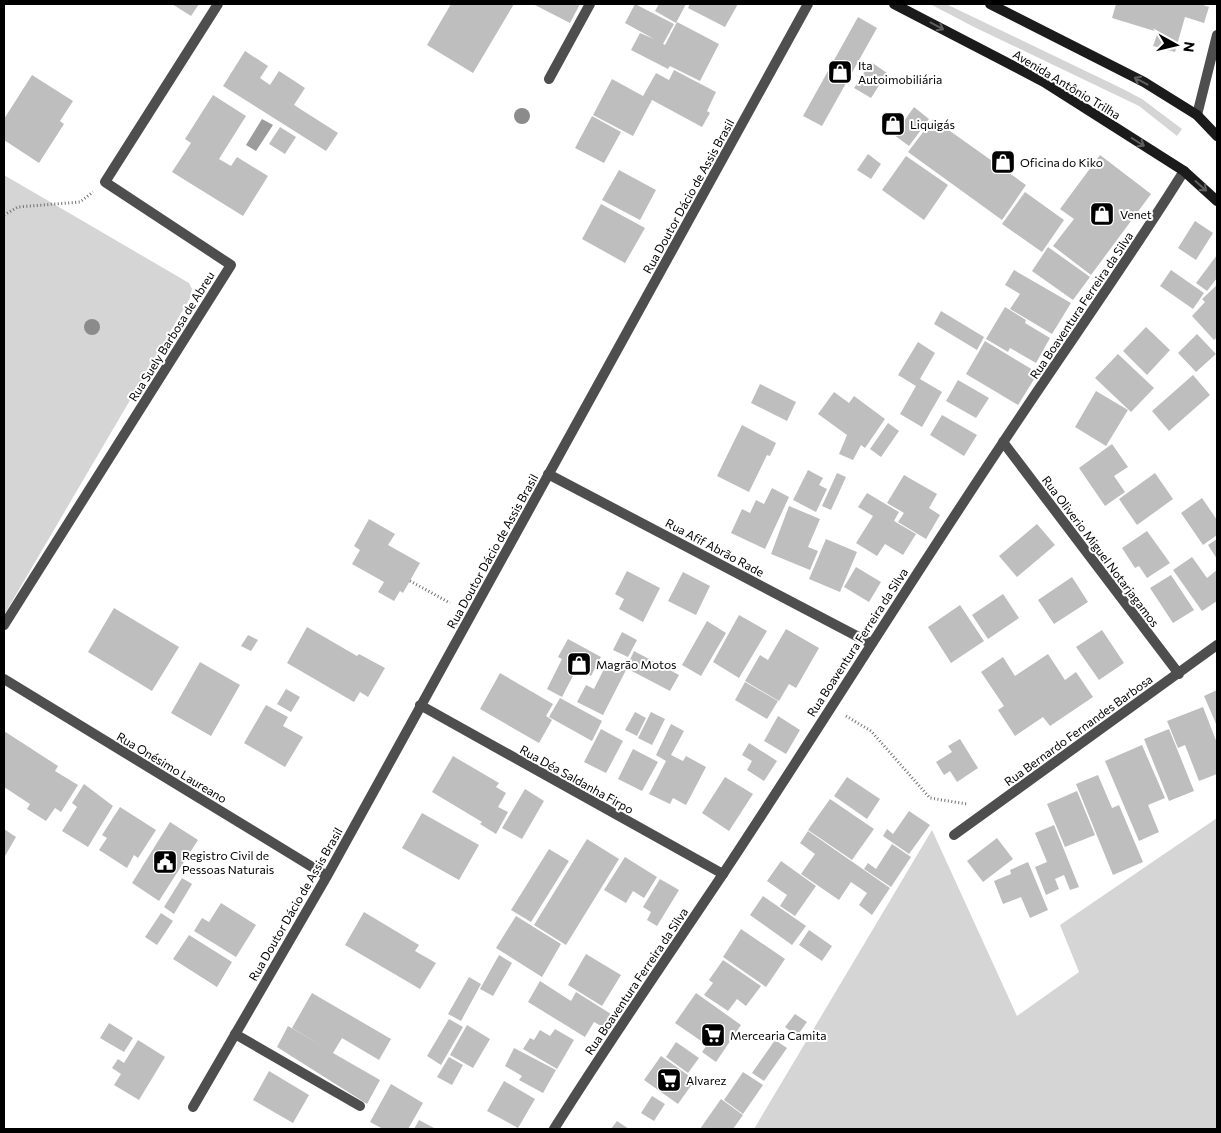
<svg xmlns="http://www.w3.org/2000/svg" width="1221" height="1133" font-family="Commissioner,sans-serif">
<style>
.green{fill:#d5d5d5}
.water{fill:#9c9c9c}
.building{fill:#bebebe}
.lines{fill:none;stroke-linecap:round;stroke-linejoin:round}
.path{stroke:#707070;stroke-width:3;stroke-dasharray:1 2.5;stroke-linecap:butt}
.service{stroke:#4e4e4e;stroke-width:10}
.minor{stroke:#4e4e4e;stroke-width:10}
.tertiary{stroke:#4e4e4e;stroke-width:10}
.secondary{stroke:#1b1b1b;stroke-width:10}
.tree{fill:#8b8b8b}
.oneway{stroke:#5f5f5f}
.labels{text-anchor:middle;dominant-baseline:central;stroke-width:4;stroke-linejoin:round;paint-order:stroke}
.poi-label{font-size:12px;fill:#000;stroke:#fff;text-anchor:start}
.street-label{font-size:12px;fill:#000;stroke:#fff}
</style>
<rect width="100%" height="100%" fill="#fff"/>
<!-- green -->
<path class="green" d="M930,4H946L1123,89L1142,99L1182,129L1177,136L1139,106L974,27Z
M4,175L189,283L192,289L190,298L4,615Z
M1217,818V1129H754L932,830L1017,1016L1079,972L1060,925Z"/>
<!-- water -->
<path class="water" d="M262,119L273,125L256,151L246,145Z"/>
<!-- building -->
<path class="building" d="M172,4H199L191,16Z
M451,4H514L473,73L427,45Z
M533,4H580L570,23Z
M635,4L674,24L663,44L665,45L677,22L719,44L700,81L670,66L668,69L631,50L640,33L654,39L625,23Z
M659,4H686L676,23L655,11Z
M690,4H738L725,27L688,8Z
M1116,4H1200L1209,7L1204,23L1185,17L1175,52L1153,46L1158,32L1112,18Z
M858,17L877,28L822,126L803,116Z
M245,51L268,66L260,78L270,85L279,71L305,88L294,105L338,133L326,151L223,86Z
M871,62L887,73L871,98L854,88Z
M674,70L716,92L707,111L710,113L702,127L652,100L633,136L593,115L612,79L643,96L656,73L669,80Z
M32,75L73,101L60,121L64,124L39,163L4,140V119Z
M213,95L246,116L219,159L231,166L237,157L268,176L243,216L172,172L191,143L185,139Z
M914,107L929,119L909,146L894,135Z
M592,116L621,132L604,163L575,148Z
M933,119L1026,185L1002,220L908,152Z
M280,127L296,137L285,154L269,144Z
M868,154L881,164L871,179L857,170Z
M1100,155L1151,194L1091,275L1053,246L1074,219L1060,209Z
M906,156L948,185L924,220L882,190Z
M619,170L656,190L640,220L602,200Z
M1025,192L1064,220L1042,252L1002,224Z
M601,204L645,228L625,263L582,239Z
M1195,221L1213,233L1196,260L1178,248Z
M1048,247L1090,277L1073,300L1032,271Z
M1217,255V278L1207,291L1196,283Z
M1014,270L1071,303L1052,334L1010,309L1020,294L1005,285Z
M1171,270L1204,293L1193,309L1160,286Z
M1217,285V337L1214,340L1192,316L1205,302L1202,299Z
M1005,307L1026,320L1025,323L1050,338L1036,363L1010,348L1008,352L986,339Z
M941,311L984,337L977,350L934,324Z
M1146,327L1170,350L1147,375L1123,351Z
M1197,334L1216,354L1196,372L1178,353Z
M985,341L1038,373L1018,405L966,374Z
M918,342L935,353L920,379L942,392L922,427L900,414L916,386L898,375Z
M1118,354L1154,388L1131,412L1095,378Z
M1193,375L1210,395L1169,431L1152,411Z
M958,380L989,398L976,418L946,401Z
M760,384L796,402L787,421L751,403Z
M1096,391L1128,410L1106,446L1075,427Z
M834,392L849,403L854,396L885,419L865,448L861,445L853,460L839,454L847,435L818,414Z
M942,415L977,435L964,456L930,435Z
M888,423L899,431L881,457L870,449Z
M742,425L776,443L770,456L767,455L749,492L717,476Z
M1112,444L1128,467L1114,476L1125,492L1105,506L1079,468Z
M808,470L823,478L819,485L827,489L816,512L793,500Z
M837,473L846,477L831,510L822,506Z
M1155,473L1173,499L1137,525L1119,499Z
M904,475L937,494L929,508L940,515L926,539L898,522L904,513L887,503Z
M772,488L789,497L765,549L731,533L742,509L750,513L756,500L764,504Z
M867,493L899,512L894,521L916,534L903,555L885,544L877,556L856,543L873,516L858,507Z
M1202,498L1217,520V535L1203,545L1181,513Z
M789,506L820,519L808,547L818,551L810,570L771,554Z
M369,519L395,534L388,545L420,563L403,593L400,591L394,601L378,592L384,582L352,564L360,550L354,546Z
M1037,524L1055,545L1017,577L999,556Z
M1147,531L1170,563L1147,578L1139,566L1135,568L1122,548Z
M826,539L857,552L840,592L809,579Z
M1217,539V559L1208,545Z
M1192,557L1207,578L1217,570V601L1202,611L1173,570Z
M856,567L881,582L869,602L844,587Z
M627,571L660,588L643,622L619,609L624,599L615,594Z
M683,572L710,586L696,615L668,601Z
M1171,575L1194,610L1173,623L1150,588Z
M1072,577L1088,602L1054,624L1038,600Z
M1003,594L1019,618L988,639L972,615Z
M960,605L984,641L951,663L928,627Z
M114,608L179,647L152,691L88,652Z
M739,615L767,631L739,678L713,662Z
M707,621L726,633L701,676L682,665Z
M307,627L357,656L359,654L385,668L368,697L360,692L354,702L287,663Z
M786,629L819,648L796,688L789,684L779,701L745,681L760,655L768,660Z
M1102,630L1124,663L1099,680L1076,647Z
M622,632L637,640L628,657L613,650Z
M248,635L258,640L251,651L241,646Z
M568,639L601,657L591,676L577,668L562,697L547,689L562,659L558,657Z
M634,651L679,675L670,691L626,668Z
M1048,654L1065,680L1076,672L1093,697L1050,726L1043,717L1015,736L998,710L1004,706L981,672L1003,657L1015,676Z
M608,661L626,670L603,715L577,702L586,685L594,689Z
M200,662L240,685L211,736L171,713Z
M500,673L553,704L546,716L552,720L539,743L480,709Z
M745,682L778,701L767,719L735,700Z
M286,689L300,697L291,712L277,704Z
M1217,690V726L1204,696Z
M560,698L602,721L592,741L549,717Z
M266,705L288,717L283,726L303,737L285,767L244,743Z
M1203,707L1217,743V774L1199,781L1185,745L1178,748L1167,721Z
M635,712L646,718L637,736L625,730Z
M651,712L665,719L652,745L638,738Z
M778,716L800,730L786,754L764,741Z
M671,724L684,731L671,755L683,761L686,756L706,767L686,805L673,798L670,804L649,794L666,761L656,755Z
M601,729L623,741L606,773L584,762Z
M1169,729L1194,791L1169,801L1144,739Z
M4,731L58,766L55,771L78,785L61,812L55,808L46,821L27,809L30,804L4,787Z
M960,739L978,768L957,782L950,771L944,775L936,762L952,752L948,746Z
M749,743L777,761L764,781L747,770L752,761L742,755Z
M1142,745L1165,798L1148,805L1159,832L1139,841L1105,761Z
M633,749L658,762L642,791L618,779Z
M453,756L499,783L496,787L506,793L498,807L508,812L496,834L480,824L482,822L432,792Z
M1098,775L1112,808L1119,805L1143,862L1113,875L1076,784Z
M725,777L753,794L729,831L702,813Z
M847,777L880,799L867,819L834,796Z
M84,784L113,806L88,847L62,831L77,807L72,803Z
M525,789L544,801L522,839L502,828Z
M1077,791L1095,835L1065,847L1047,804Z
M830,799L874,829L852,860L808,830Z
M120,807L156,830L138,858L134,855L127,868L99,850L107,838L102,835Z
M909,811L930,825L909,854L883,836L887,829L893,834Z
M422,813L479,845L459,880L402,848Z
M170,822L198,840L159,901L132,883Z
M1054,825L1079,887L1070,890L1064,875L1055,879L1059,889L1046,895L1035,867L1047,862L1035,833Z
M4,829L16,837L5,856L4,855Z
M808,831L890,888L872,915L859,905L867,893L851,882L839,900L801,874L815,854L800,843Z
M997,838L1013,859L983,882L967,861Z
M587,839L619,859L566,945L534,925Z
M892,844L911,857L891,887L864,869L868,863L876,869Z
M549,849L569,861L531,922L511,910Z
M625,857L657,877L644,898L633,891L626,903L604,890Z
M781,861L816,886L795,916L780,906L787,895L767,881Z
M1028,862L1048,910L1030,918L1021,897L1003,904L994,881L1011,874L1010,870Z
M182,878L192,884L174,914L164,907Z
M660,879L679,890L657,926L647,920L651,912L643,907Z
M763,896L806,926L792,945L750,915Z
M221,903L256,925L236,957L194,931L202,918L209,922Z
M364,912L419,945L415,951L436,963L420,989L345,945Z
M161,913L173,921L157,945L145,937Z
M516,916L561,944L542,977L496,948Z
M741,929L785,959L766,987L723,957Z
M809,930L832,946L822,961L799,945Z
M189,935L232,962L217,987L173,959Z
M586,954L621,975L602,1006L568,985Z
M499,955L512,963L493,996L480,989Z
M723,960L761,986L746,1006L737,999L728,1011L704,995L713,983L709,980Z
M469,977L481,984L461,1021L448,1014Z
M540,981L571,1001L576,992L611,1014L603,1027L594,1022L585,1037L528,1002Z
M312,993L391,1039L379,1060L342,1038L333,1053L380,1080L367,1104L277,1047L288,1026L326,1048L292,1028Z
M696,993L741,1025L716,1062L702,1052L707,1045L675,1023Z
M795,1014L807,1022L797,1036L785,1027Z
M449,1019L463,1027L441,1065L427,1056Z
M109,1023L133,1038L124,1052L100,1038Z
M467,1025L490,1039L473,1068L450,1055Z
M555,1029L574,1040L557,1069L523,1049L530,1038L534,1040L540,1030L550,1036Z
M138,1040L165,1057L139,1100L114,1085L121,1074L112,1068L118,1059L124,1063Z
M775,1040L787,1048L764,1081L752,1073Z
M676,1042L699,1058L688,1073L666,1057Z
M514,1048L556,1070L543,1093L519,1080L522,1076L505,1066Z
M661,1056L695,1080L678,1104L644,1080Z
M449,1057L463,1065L452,1085L437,1077Z
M269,1071L309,1095L293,1123L253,1100Z
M743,1072L763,1085L743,1114L724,1100Z
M504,1081L535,1099L518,1128L487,1111Z
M391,1084L423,1103L408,1129H383L370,1122Z
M652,1096L665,1104L654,1121L641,1113Z
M721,1099L743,1115L733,1129H700Z
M419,1120L436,1129H414Z
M617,1121L629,1129H611Z"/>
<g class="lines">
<!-- path -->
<path class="path" d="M4,215L18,207L80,202L93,192
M410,581L450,603
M846,716L871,731L930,798L967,804"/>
<!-- service -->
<path class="service" d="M549,79L590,4
M235,1034L360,1106"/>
<!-- minor -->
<path class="minor" d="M1197,115L1217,35
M1003,442L1179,674
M548,474L870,643
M4,625L231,265L105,182L218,4
M4,679L327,876
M420,705L723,874
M954,835L1217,645
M193,1107L327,876L808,4"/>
<!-- tertiary -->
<path class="tertiary" d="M554,1129C608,1043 666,959 723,874C817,732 907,586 1002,444C1062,353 1126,264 1184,171"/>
<!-- secondary -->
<path class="secondary" d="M894,4L1044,82L1184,171L1217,201
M990,4L1144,82L1197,115L1217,136"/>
</g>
<!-- trees -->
<g class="tree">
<circle cx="522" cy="116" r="8"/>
<circle cx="92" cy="327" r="8"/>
</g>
<!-- one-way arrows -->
<defs><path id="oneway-shaft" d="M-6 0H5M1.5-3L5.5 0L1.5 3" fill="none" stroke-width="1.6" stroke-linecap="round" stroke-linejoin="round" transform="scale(1.25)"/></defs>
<g class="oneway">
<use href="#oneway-shaft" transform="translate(937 26) rotate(28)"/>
<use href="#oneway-shaft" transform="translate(1141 81) rotate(-152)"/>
<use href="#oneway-shaft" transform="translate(1138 142) rotate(32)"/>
<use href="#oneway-shaft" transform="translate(1201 186) rotate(42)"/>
</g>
<!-- icons -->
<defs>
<symbol id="shop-square" viewBox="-11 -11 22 22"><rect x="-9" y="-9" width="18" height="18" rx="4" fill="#000" stroke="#fff"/><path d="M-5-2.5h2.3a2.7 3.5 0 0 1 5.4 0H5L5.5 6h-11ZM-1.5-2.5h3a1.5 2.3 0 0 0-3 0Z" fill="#fff"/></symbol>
<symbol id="civic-square" viewBox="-11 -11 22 22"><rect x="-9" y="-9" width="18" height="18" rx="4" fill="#000" stroke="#fff"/><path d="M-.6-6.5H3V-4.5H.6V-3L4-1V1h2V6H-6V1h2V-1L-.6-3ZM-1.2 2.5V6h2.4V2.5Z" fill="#fff"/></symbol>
<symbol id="supermarket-square" viewBox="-11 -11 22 22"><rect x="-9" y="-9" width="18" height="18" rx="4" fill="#000" stroke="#fff"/><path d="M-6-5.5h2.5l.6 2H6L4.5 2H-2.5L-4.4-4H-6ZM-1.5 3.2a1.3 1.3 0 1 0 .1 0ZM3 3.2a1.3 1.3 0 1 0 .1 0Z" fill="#fff"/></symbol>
</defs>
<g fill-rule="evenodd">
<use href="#shop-square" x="826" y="58" width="28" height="28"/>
<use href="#shop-square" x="879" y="110" width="28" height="28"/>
<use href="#shop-square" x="989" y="148" width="28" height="28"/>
<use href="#shop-square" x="1088" y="200" width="28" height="28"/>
<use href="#shop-square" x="565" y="650" width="28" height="28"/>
<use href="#civic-square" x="151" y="848" width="28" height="28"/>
<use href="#supermarket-square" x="699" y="1021" width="28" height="28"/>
<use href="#supermarket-square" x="655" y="1066" width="28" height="28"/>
</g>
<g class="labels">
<!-- poi labels -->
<g class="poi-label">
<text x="858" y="65">Ita<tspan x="858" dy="14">Autoimobiliária</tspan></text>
<text x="910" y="124">Liquigás</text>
<text x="1020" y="162">Oficina do Kiko</text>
<text x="1120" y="214">Venet</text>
<text x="596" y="664">Magrão Motos</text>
<text x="182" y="855">Registro Civil de<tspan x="182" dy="14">Pessoas Naturais</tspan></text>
<text x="730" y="1035">Mercearia Camita</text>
<text x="686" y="1080">Alvarez</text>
</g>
<!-- street labels -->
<g class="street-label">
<text transform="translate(1067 84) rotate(31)">Avenida Antônio Trilha</text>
<text transform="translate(688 196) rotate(-61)">Rua Doutor Dácio de Assis Brasil</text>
<text transform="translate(1081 305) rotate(-56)">Rua Boaventura Ferreira da Silva</text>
<text transform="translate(171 336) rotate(-58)">Rua Suely Barbosa de Abreu</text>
<text transform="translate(715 547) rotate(28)">Rua Afif Abrão Rade</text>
<text transform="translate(492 551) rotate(-61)">Rua Doutor Dácio de Assis Brasil</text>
<text transform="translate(1101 551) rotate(53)">Rua Oliverio Miguel Notarjagamos</text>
<text transform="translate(857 642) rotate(-57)">Rua Boaventura Ferreira da Silva</text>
<text transform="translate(1078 730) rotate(-36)">Rua Bernardo Fernandes Barbosa</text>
<text transform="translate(172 767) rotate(31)">Rua Onésimo Laureano</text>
<text transform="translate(577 779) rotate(29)">Rua Déa Saldanha Firpo</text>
<text transform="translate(295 904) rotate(-60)">Rua Doutor Dácio de Assis Brasil</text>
<text transform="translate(636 981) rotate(-56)">Rua Boaventura Ferreira da Silva</text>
</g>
</g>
<!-- border -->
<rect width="1221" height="1133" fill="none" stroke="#000000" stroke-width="10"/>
<!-- north arrow -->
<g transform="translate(1176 45) rotate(98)" stroke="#ffffff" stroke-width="4" paint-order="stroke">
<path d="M0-4L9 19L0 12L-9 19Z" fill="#000000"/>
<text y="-8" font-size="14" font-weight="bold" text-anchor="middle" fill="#000000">N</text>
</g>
</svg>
